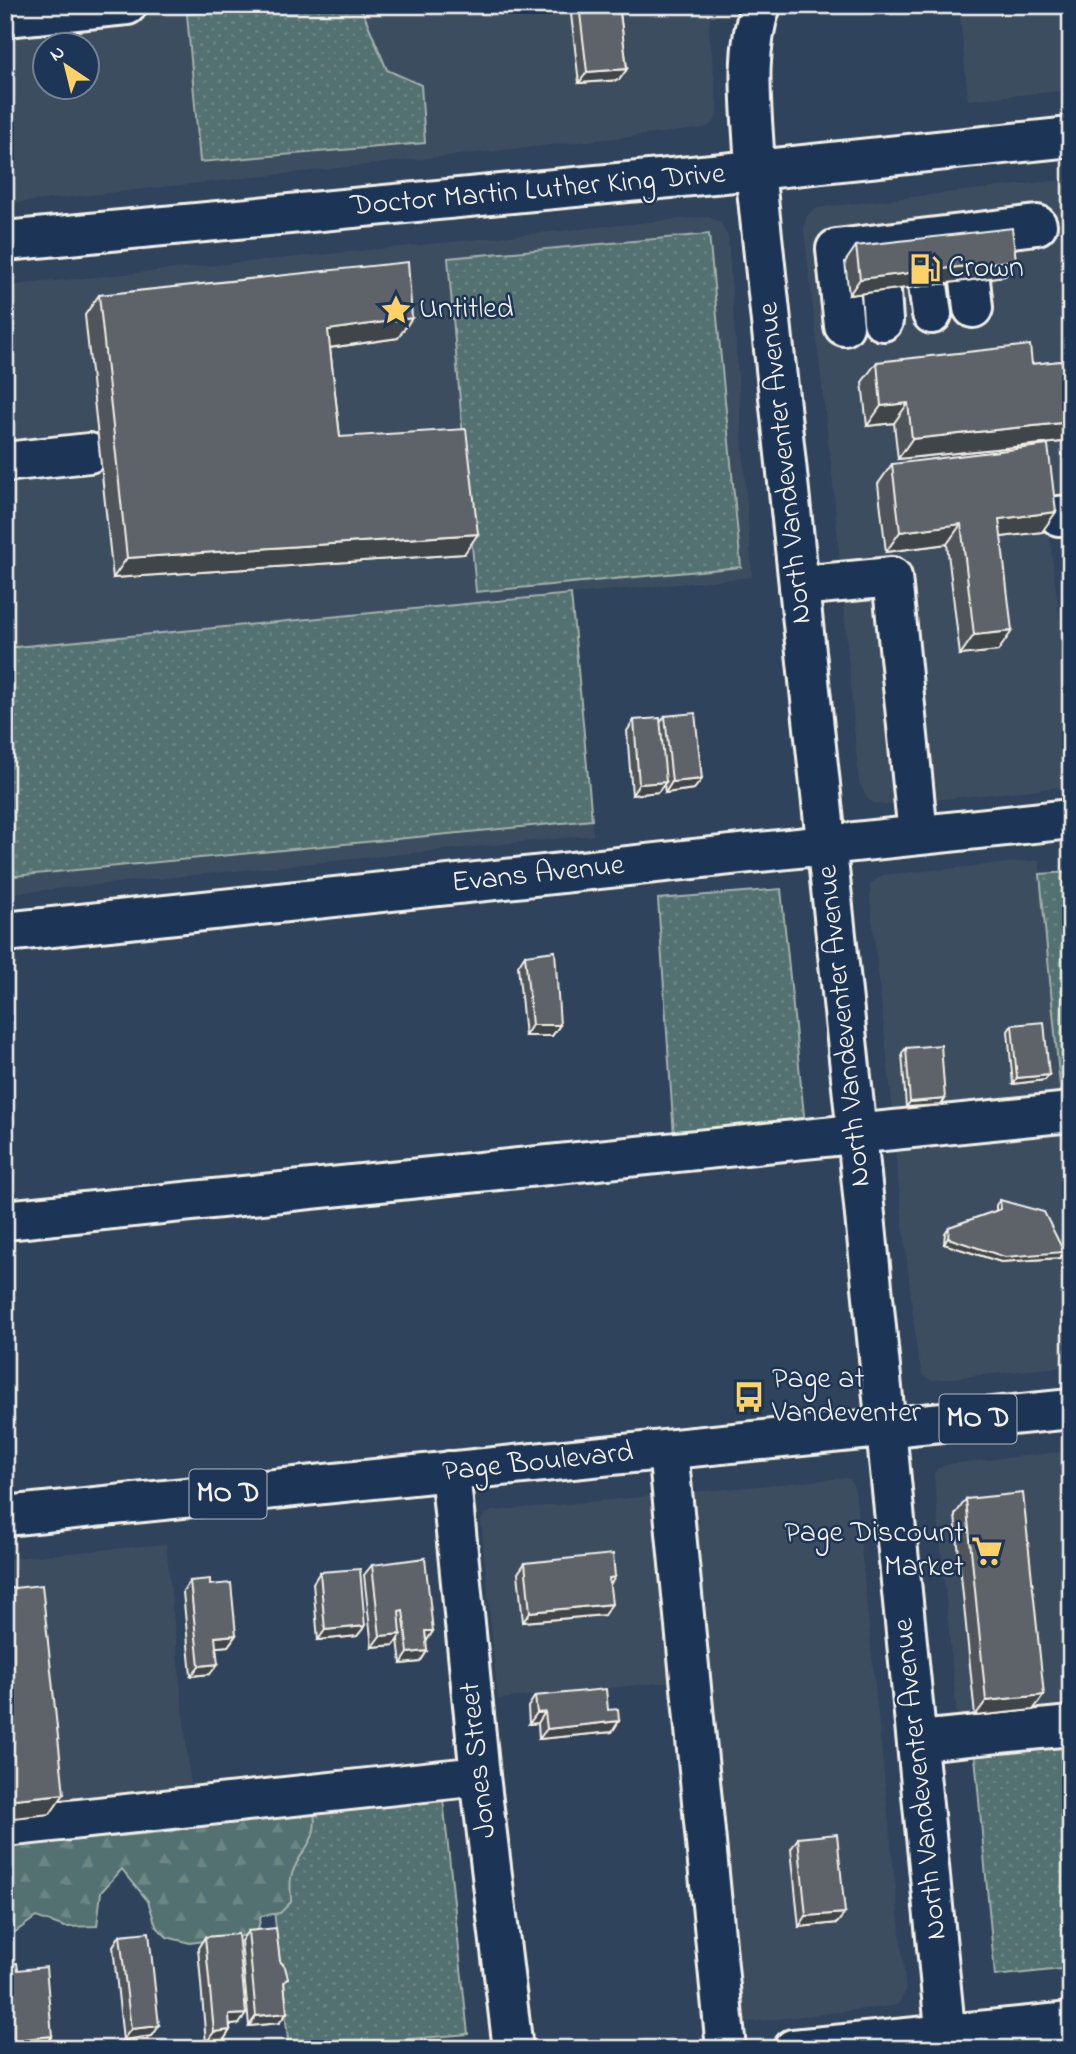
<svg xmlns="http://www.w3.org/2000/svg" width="1076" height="2054" font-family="'Indie Flower',sans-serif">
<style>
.built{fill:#3e4d60;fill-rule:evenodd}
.grass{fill:url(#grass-dots);stroke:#a3b1ac;stroke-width:2}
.forest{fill:url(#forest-firs);stroke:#a3b1ac;stroke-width:2}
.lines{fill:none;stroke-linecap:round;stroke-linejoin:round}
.minor-casing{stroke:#f4f1e8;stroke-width:44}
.major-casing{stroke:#f4f1e8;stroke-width:44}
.minor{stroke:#1d3557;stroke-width:38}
.major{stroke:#1d3557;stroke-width:38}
.wall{fill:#50555a;stroke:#f4f1e8;stroke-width:2}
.shaded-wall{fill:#41454a;stroke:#f4f1e8;stroke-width:2}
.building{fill:#5d6369;stroke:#f4f1e8;stroke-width:2}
.labels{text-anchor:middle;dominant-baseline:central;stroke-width:5;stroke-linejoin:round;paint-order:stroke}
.shield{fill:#1d3557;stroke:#b4b9bc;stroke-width:2}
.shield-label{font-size:28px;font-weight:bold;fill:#f4f1e8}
.street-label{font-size:30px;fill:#f4f1e8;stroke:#1d3557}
.poi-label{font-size:30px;fill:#f4f1e8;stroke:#1d3557;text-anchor:start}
</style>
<defs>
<pattern id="grass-dots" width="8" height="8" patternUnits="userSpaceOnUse" patternTransform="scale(1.75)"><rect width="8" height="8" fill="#527170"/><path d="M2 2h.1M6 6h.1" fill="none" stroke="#6c8684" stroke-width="1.8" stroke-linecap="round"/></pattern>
<pattern id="forest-firs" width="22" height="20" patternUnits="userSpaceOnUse" patternTransform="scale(1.75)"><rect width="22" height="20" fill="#527170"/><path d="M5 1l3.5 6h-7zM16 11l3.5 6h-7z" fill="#6c8684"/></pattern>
</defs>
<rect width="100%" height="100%" fill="#30435c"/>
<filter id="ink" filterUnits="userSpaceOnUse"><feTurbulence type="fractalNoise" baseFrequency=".0143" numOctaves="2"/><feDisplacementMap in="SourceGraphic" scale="14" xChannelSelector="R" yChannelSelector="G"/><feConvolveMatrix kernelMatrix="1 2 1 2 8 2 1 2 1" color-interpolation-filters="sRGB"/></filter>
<g filter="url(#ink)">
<!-- built -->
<path class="built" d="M221,5H711L709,31L718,112L715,121L707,127L698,129L5,204V26ZM46,46H88V88H46Z
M959,5H1071V90L968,100Z
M1071,179V506L1048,524L1071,715V786L884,805L873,803L867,798L859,782L833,482L804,229L806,217L812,211L824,207Z
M702,217H709L721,223L728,237L752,577L571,594L593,835L5,894V286Z
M1039,860L1061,1097L893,1112L870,898V885L882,875Z
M1065,1126L1071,1172V1366L932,1380L923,1376L917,1352L894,1141Z
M1071,1451V1715L958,1727L934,1474L937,1469L949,1464Z
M844,1478L850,1479L855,1490L906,1991L898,2004L891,2006L731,2024L677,1681L498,1699L481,1521L485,1514L493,1511Z
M166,1544L192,1801L5,1821V1559Z"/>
<!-- grass -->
<path class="grass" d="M273,5H360L387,70L421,85L425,143L200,162L187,14Z
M709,234L741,567L476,592L448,258Z
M571,594L592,820L5,877V648Z
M1071,872V1096L1061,1097L1040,874Z
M781,889L805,1125L674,1136L658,899Z
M1071,1743V1968L995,1976L975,1756Z
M443,1799L468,2034L289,2049L264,1817Z"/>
<!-- forest -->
<path class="forest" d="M314,1812C319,1844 300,1848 292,1874C289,1881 291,1893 291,1902L280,1913L261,1916L257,1934L190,1943L167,1937L156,1926L148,1901L122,1869L101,1892L97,1926L65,1927L36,1917L15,1932L5,1934V1847L173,1831L201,1823Z"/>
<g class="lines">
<defs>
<path id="minor" d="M5,17L127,5
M970,280L973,308
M928,285L932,314
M881,291L883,321
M844,326L836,249L1037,225
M5,462L89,453
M1059,516L1071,515
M799,586L892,577L918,835
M5,932L1071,819
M5,1220L1071,1112
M668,1450L726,2049
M450,1471L480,1776L513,2049
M918,1741L1071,1726
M5,1827L480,1776
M793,2049L1071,2022"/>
<path id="major" d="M761,5C743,57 753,116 755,170L857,1134L947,2049
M5,241L755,170L1071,137
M5,1516L1071,1409"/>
</defs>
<!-- minor casing -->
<use href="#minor" class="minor-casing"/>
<!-- major casing -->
<use href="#major" class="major-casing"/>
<!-- minor -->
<use href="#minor" class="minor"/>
<!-- major -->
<use href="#major" class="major"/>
</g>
<!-- wall -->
<path class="wall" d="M577,5H619L627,69L619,80L579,83L571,14Z
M856,246L1005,276L849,295L845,262Z
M99,295L398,338L330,348L340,437L464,554L113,578L85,315Z
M1071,360V441L898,459L894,423L867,426L862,382L877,362L1032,364Z
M892,464L1042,532L1001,537L998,651L960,655L947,544L886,552L878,484Z
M665,716L702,779L694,789L665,793L664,784L658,792L632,795L627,731L634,720L660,723Z
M525,955L560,1025L552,1036H525L518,966Z
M1012,1025L1049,1075L1045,1080L1013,1084L1008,1031Z
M906,1048L945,1099L941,1105L906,1107L902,1053Z
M1000,1200L1064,1252L1060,1258L1001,1262L944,1244L945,1233L949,1227L996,1211V1205Z
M966,1499L1033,1710L975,1716L955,1515Z
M525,1563L610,1585L604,1615L523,1622L518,1573Z
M372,1565L433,1631L426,1641L427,1651L420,1662L401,1664L398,1639L394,1645L372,1647L364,1575Z
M320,1572L365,1626L357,1636L318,1640L313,1583Z
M190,1581L210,1585L236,1635L228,1646L216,1647L210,1674L191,1676L183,1592Z
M535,1696L608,1710L619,1721L612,1732L539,1739L538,1723L529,1724L528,1707Z
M798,1838L845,1913L837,1923L799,1927L791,1849Z
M248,1931L280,1961L288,1978L284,1983L287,2013L279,2023L249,2026L241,1941Z
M120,1935L159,2026L152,2036L123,2040L113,1946Z
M205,1937L239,2024L230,2025V2030L223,2041L206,2043L198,1948Z"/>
<!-- shaded-wall -->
<path class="shaded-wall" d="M627,69L619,80L579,83L587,72Z
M1016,260L1005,276L849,295L860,279Z
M412,318L398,338L314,350L328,330Z
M908,403L894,423L867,426L881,406Z
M1071,422V441L898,459L912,439Z
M1056,512L1042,532L985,539L999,519Z
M961,524L947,544L886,552L900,532Z
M478,534L464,554L113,578L127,558Z
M1012,631L998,651L960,655L974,635Z
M702,779L694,789L665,793L672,782Z
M666,782L658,792L632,795L639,784Z
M532,1025H560L552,1036H525Z
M1049,1075L1045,1080L1013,1084L1017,1078Z
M945,1099L941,1105L906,1107L910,1102Z
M948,1238L1064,1252L1060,1258L1001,1262L944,1244Z
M615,1577L608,1588L609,1578Z
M612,1604L604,1615L523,1622L530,1612Z
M365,1626L357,1636L318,1640L325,1630Z
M425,1631H433L426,1642Z
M401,1634L394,1645L372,1647L380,1636Z
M236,1635L228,1646L208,1648L215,1637Z
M427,1651L420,1662L401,1664L408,1653Z
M218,1664L210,1674L191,1676L199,1666Z
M1044,1695L1033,1710L975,1716L986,1701Z
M545,1712L538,1723L529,1724L537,1713Z
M619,1721L612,1732L539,1739L547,1729Z
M64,1794L50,1814L5,1819V1800Z
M845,1913L837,1923L799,1927L806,1916Z
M287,2013L279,2023L249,2026L256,2016Z
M246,2014L239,2024L222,2026L229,2015Z
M159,2026L152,2036L123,2040L131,2029Z
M230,2030L223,2041L206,2043L214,2032Z
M52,2036L45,2046L25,2049H13L25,2039Z"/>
<!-- building -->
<path class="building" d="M579,5H619L627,69L587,72Z
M1012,228L1016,260L860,279L856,246Z
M408,262L412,318L328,330L340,437L466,429L478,534L127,558L99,295Z
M1030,345L1032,364L1071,360V422L912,439L908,403L881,406L877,362Z
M1048,445L1056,512L999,519L1012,631L974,635L961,524L900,532L892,464Z
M695,713L702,779L672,782L665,716Z
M660,718L666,782L639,784L634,720Z
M555,951L560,1025H532L525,955Z
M1044,1022L1049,1075L1017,1078L1012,1025Z
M941,1045L945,1099L910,1102L906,1048Z
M1000,1200L1044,1212L1064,1252L1005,1257L948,1238L949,1227L1001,1209Z
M1023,1493L1044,1695L986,1701L966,1499Z
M613,1554L615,1577L609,1578L612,1604L530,1612L525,1563Z
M425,1558L433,1631H425L427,1651L408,1653L403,1610L399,1611L401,1634L380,1636L372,1565Z
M360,1569L365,1626L325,1630L320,1572Z
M210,1579V1585L231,1583L236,1635L215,1637L218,1664L199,1666L190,1581Z
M42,1585L64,1794L5,1800V1589Z
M606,1689L608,1710L618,1709L619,1721L547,1729L545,1712L537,1713L535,1696Z
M837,1834L845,1913L806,1916L798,1838Z
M276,1928L280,1961L285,1967L288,1978L284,1982L287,2013L256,2016L248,1931Z
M149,1932L159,2026L131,2029L120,1935Z
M238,1934L246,2014L229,2015L230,2030L214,2032L205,1937Z
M17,1963L18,1970L46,1967L52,2036L25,2039V2048L8,2049L7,2044H5V1964Z"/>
</g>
<!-- icons -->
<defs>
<symbol id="fuel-bare" viewBox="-9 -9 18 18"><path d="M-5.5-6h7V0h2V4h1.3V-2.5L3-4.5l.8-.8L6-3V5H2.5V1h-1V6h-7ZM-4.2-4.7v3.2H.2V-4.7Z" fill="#ffd166" stroke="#1d3557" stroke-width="2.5" paint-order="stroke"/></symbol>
<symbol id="sight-bare" viewBox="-9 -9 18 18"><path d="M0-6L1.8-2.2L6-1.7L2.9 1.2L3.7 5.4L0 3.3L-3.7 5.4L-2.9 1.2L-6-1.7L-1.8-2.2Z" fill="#ffd166" stroke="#1d3557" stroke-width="2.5" paint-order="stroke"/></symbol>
<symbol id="bus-bare" viewBox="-9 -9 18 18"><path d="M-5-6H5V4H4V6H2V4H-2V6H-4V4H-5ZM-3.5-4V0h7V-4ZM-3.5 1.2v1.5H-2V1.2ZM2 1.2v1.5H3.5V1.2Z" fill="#ffd166" stroke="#1d3557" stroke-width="2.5" paint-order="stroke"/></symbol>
<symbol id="supermarket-bare" viewBox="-9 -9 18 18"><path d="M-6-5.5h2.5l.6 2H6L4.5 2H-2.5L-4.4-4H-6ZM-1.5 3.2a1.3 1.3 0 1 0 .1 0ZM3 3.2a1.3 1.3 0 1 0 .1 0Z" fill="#ffd166" stroke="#1d3557" stroke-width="2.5" paint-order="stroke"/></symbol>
</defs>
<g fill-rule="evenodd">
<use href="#fuel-bare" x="903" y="247" width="44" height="44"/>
<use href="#sight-bare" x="374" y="288" width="44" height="44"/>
<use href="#bus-bare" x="727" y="1375" width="44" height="44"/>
<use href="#supermarket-bare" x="965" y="1529" width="44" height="44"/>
</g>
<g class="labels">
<!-- shield labels -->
<g class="shield">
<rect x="939.5" y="1394.5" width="77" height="49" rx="5"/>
<rect x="189.5" y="1469.5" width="77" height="49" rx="5"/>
</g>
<g class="shield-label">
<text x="978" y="1419">MO D</text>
<text x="228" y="1494">MO D</text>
</g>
<!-- street labels -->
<g class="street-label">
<text transform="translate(538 191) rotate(-5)">Doctor Martin Luther King Drive</text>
<text transform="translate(786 463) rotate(-96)">North Vandeventer Avenue</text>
<text transform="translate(538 875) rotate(-6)">Evans Avenue</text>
<text transform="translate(845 1026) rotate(-96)">North Vandeventer Avenue</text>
<text transform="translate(538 1463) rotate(-6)">Page Boulevard</text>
<text transform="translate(479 1760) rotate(-96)">Jones Street</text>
<text transform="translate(921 1779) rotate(-96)">North Vandeventer Avenue</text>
</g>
<!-- poi labels -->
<g class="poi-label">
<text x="948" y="269">Crown</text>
<text x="419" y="310">Untitled</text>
<text x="772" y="1380">Page at<tspan x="772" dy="34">Vandeventer</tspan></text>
<text x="964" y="1534" text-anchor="end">Page Discount<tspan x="964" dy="34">Market</tspan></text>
</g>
</g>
<!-- margin -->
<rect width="1076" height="2054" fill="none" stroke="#1d3557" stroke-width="28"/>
<rect x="14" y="14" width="1048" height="2026" fill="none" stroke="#f4f1e8" stroke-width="2.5" filter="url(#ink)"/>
<!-- north arrow -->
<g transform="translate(66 66) rotate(325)"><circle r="33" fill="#1d3557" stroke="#738091" stroke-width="2"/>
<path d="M0-5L12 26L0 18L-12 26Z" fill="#ffd166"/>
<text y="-10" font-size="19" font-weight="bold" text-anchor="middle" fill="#f4f1e8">N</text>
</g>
</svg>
